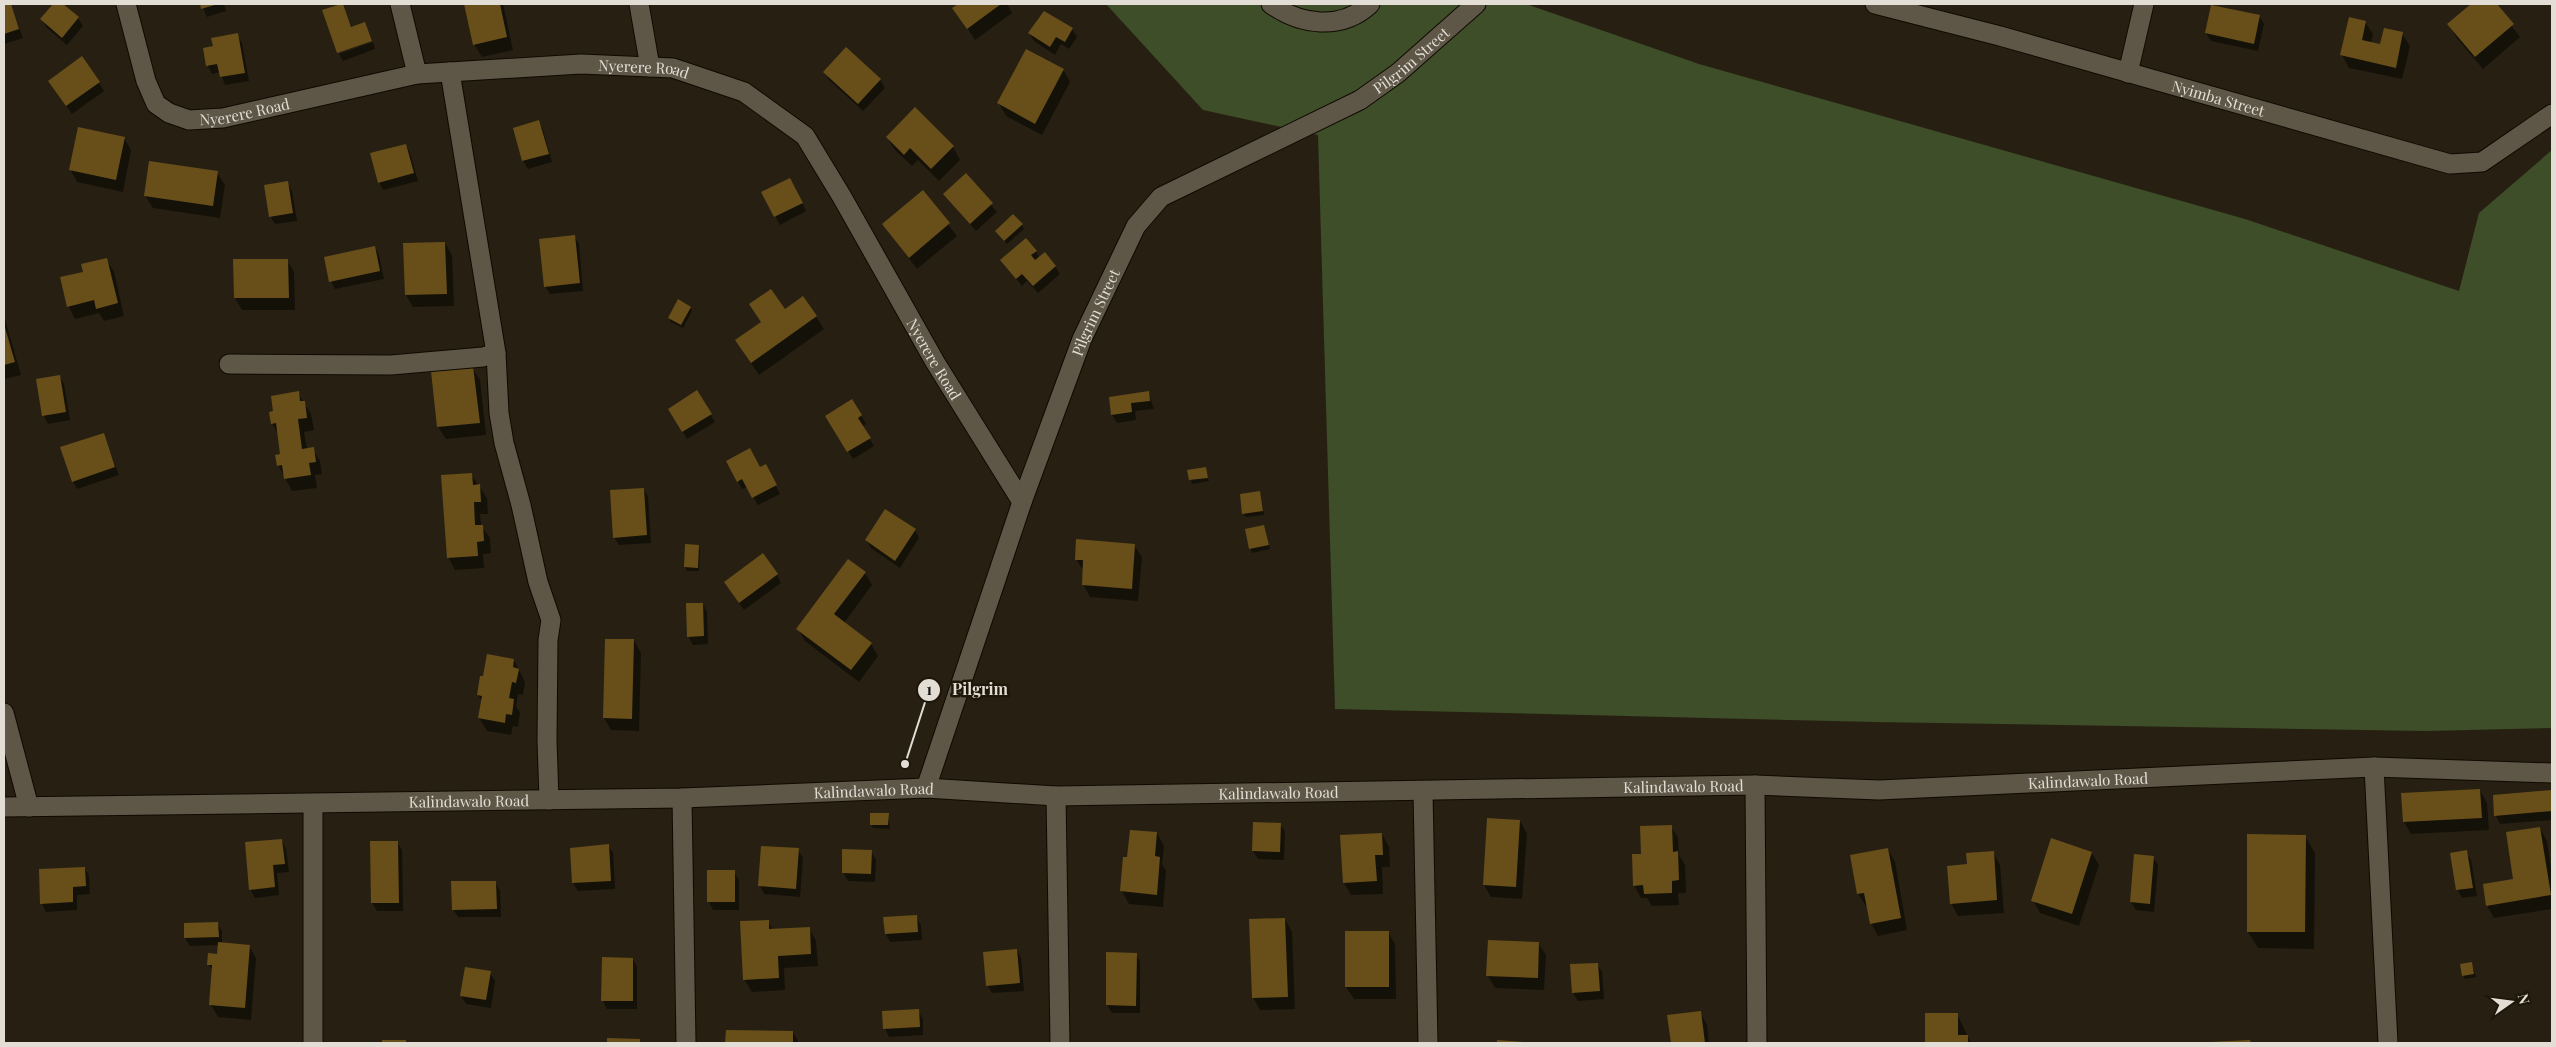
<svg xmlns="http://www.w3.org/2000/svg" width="2556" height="1047" font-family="'Playfair Display',serif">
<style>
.grass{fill:#3d4e28}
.shadow{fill:#0007}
.building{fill:#684f1a}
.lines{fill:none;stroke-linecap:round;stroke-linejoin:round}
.minor-casing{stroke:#0f0901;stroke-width:21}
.minor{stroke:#5e5647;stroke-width:19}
.labels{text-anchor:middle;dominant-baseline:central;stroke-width:5;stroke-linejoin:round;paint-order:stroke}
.street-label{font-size:15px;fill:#e2ddd5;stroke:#1d1609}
.leader{fill:none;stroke:#e2ddd5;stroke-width:2}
.callout-dot{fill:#e2ddd5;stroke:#1d1609;stroke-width:2}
.mark-label{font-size:15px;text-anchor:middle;font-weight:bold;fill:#111}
.callout-label{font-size:16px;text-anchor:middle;font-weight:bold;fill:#e2ddd5;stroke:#1d1609;stroke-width:5;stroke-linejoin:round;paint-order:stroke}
</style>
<rect width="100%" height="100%" fill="#272012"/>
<!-- grass -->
<path class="grass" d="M1106,4H1526L1699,64L2245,219L2459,291L2479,213L2552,150V728L2426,731L1875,722L1335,709L1318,135L1203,110Z"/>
<!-- shadow -->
<path class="shadow" d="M4,4H10L23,38L4,44Z
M55,4H61L78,18L83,26L67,45L46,27L42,19Z
M201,4H224L226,11L207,17Z
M465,4H503L513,50L482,57L474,44Z
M960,4H1007L1012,13L975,40L954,8Z
M2473,4H2495L2520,37L2483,69L2456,37L2449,24Z
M342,5L352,28L364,23L372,40L338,52Z
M2259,16L2264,24L2258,51L2211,41L2206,33Z
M2365,22L2373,34L2371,43L2381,45L2402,34L2410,46L2402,79L2349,68L2342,55Z
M1072,29L1077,37L1069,49L1061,44L1055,55L1034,41L1029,33Z
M237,35L242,43L249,81L225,85L220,72L212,74L208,66L205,49L214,47Z
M373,42L375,49L343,61L339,54Z
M1063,69L1070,82L1042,135L1006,116L999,103Z
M825,72L880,80L885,88L863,111L829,80Z
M99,83L104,91L72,114L54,89Z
M915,109L953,147L960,160L939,181L918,160L912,166L894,149L887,137Z
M539,122L543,130L552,162L528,169L523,161Z
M124,138L131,150L123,192L77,182L70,169Z
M406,145L410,153L418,181L383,190L379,182Z
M217,173L225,185L220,218L153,208L145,196Z
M966,175L997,212L976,231L945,194Z
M287,183L292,191L297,221L275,224L270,216Z
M795,187L806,211L780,225L763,193Z
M923,192L957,236L917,269L883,224Z
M1022,225L1024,229L1007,244L996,232Z
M574,236L579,244L583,291L550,294L545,286Z
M445,243L452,255L454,306L413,307L406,295L404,244Z
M375,247L379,255L384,279L335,289L331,281Z
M1036,251L1039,258L1055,266L1060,274L1038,293L1027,281L1022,286L1007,268Z
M106,259L114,272L124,316L104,321L99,313L75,319L68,306L85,273Z
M235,260H287L294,272L295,310H242L235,298Z
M803,297L824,329L759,375L744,353L766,327L750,305L784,311Z
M690,307L692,311L683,328L671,322L669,318Z
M4,316L21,375L4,379Z
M472,368L480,380L486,435L446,439L438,427L432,372Z
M59,376L64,384L70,420L48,424L44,416Z
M697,392L715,422L687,439L669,409Z
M1148,392L1154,409L1135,411L1136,420L1117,423L1112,415L1110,398Z
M298,393L311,414L314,430L304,432L307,449H313L320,461L322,474L315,475L317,488L292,491L278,465L282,455L278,434L272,423L275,412Z
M852,401L866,424L862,426L874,446L853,459L827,416Z
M103,434L119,475L77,489L73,481Z
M760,469L770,474L780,494L758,505L747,487L742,489L738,481Z
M1205,469L1209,481L1192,484L1189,471Z
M471,474L487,498L488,514H480L481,526L490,538L491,553L483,554L484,568L455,570L448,557Z
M644,489L648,497L651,543L619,545L614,537Z
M1260,492L1264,515L1246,517L1243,514Z
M1264,526L1270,549L1252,553L1246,530Z
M915,530L919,538L900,568L871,548L866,540Z
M1134,545L1142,557L1138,601L1090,597L1083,584L1084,572L1076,559Z
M698,546L700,550L699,571H687L685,567Z
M865,573L872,585L844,623L871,644L878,656L859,682L805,641L798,629Z
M777,575L781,583L744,610L725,583Z
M703,604L707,612L708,644L693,645L688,636Z
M634,640L641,653L639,731L611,730L604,718Z
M514,660L525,682L523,695L518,694L516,706L520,713L518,727L513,726L511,735L487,731L479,718L482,701L478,695Z
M2480,790L2487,803L2489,830L2411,834L2404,822Z
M2552,791V820L2500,824L2496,816L2494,796Z
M888,815L890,829L873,828L871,824Z
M1520,821L1527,834L1522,899L1491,897L1484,885Z
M1280,824L1285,832L1284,860L1258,859L1253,851Z
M1671,826L1678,838L1679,855L1685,865L1686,893H1678L1679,905L1652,906L1647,898H1641L1634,885L1642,855Z
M2540,828L2547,841L2552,875V909L2494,918L2487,906L2515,880Z
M1157,833L1164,846L1162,864L1166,871L1163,907L1129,904L1122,891L1129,859Z
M1382,834L1389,847L1390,867H1382L1383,894L1351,895L1344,883Z
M2305,836L2315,853L2314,949L2258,948L2248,932Z
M282,841L286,849L289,872L277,873L279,895L255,898L250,889Z
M397,842L402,850L403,911H377L372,903Z
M608,845L613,853L615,889L578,891L573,883Z
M762,848L798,850L803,858L800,897L764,894L760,886Z
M1888,849L1895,862L1907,930L1878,936L1871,923L1868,906H1866L1858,894Z
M871,851L876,860L875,882L848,881L843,872Z
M1993,852L2000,865L2004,913L1958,916L1951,903L1968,865Z
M2466,852L2471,860L2477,896L2462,898L2458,890L2452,854Z
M2092,853L2099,865L2079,926L2040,913L2033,900Z
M2153,857L2158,865L2154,912L2136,910L2131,902Z
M85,868L89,876L90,894L77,895V910L46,912L42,904L40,870Z
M734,872L739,880V910H713L709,902Z
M496,883L500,891L501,917H458L453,909Z
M916,917L921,925L922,940L890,942L886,934Z
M1285,919L1292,932L1295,1009L1260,1010L1253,997Z
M768,921L773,930L809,928L816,941L818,966L784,968L785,990L752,992L744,979Z
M217,923L222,931V944L249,946L256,958L251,1020L218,1017L211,1005L213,972L209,965L218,955L219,945L190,946L185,938Z
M1388,932L1395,944L1396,999H1354L1346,987Z
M1538,943L1546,955L1544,990L1495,988L1488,976Z
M1017,950L1021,958L1024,991L992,993L987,985Z
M1136,954L1140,962V1013H1112L1107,1005Z
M633,959L637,967V1009H607L603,1001Z
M2472,963L2476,977L2465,979L2463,975Z
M1597,964L1602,972L1604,999L1578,1001L1573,993Z
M490,973L495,981L491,1008L466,1004L461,996Z
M918,1011L923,1019V1035L889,1037L885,1029Z
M1700,1012L1707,1025L1709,1043H1672L1669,1016Z
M1926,1014H1957L1971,1043H1926Z
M727,1031L793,1032L799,1043H727Z"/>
<!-- building -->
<path class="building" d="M4,4H11L19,29L4,34Z
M53,4H63L79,17L62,38L40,19Z
M200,4H218L201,9Z
M341,4H343L351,27L365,22L372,41L337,53L322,10Z
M464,4H500L507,37L473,45Z
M958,4H1001L967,29L952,8Z
M2471,4H2497L2514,24L2475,57L2447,24Z
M2211,5L2260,15L2254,44L2205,33Z
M1044,11L1073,28L1065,42L1056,37L1050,47L1028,33Z
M2349,17L2366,21L2362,40L2380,44L2384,28L2403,32L2396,68L2340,55Z
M238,33L245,73L220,77L217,64L206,66L203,48L213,46L211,38Z
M846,47L881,79L858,104L823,72Z
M1026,49L1064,69L1035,124L997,103Z
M82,56L100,82L66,106L48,81Z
M915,107L954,146L931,169L910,148L904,155L886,137Z
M539,120L549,154L522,161L513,128Z
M78,127L125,137L116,180L69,170Z
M406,144L414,173L378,183L370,153Z
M149,161L218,171L213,206L144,196Z
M966,173L993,203L970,224L943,194Z
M790,178L803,203L774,217L761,192Z
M288,181L293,213L269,217L264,185Z
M923,190L950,223L909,258L882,224Z
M1013,214L1023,224L1004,241L995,231Z
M575,235L580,283L544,287L539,239Z
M1026,238L1037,251L1031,255L1035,260L1045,252L1056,266L1033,286L1022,274L1016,279L1000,260Z
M445,242L447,294L405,295L403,243Z
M375,246L380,271L329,282L324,257Z
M107,258L118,303L96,309L94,300L67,307L60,277L83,272L81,264Z
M233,259H288L289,298H234Z
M771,289L785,309L803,296L817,316L751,363L735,340L761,322L749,304Z
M678,299L691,307L681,325L668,318Z
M4,324L15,362L4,365Z
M473,366L480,423L437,427L431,371Z
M60,375L66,412L42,416L36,379Z
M697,390L712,414L682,432L668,409Z
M299,391L300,401H305L307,418L298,419L302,449L314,447L316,462L309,463L311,475L284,479L282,465L277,466L275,455L280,454L276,423L271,424L269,412L273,411L271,396Z
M1149,391L1150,401L1131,403L1132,412L1111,415L1109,397Z
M852,399L862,415L858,418L871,438L847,452L825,416Z
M104,433L115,467L72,482L60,447Z
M750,448L760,467L766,464L777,485L752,498L742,479L737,482L726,461Z
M1206,467L1208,478L1189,480L1187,470Z
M472,473L473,485L480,484L481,502H474L475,525H483L484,541L477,542L478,556L447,558L441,475Z
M644,488L647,535L613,538L610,490Z
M1260,491L1263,511L1242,514L1240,494Z
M885,509L916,529L895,561L865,540Z
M1264,525L1269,545L1249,549L1245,529Z
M1076,539L1135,544L1132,589L1082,585L1083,560H1075Z
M685,544L699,545L698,568L684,567Z
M763,553L778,574L739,603L724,582Z
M848,559L866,572L834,614L872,643L851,670L796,629Z
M686,603H703L704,636L687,637Z
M605,639H634L632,719L603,718Z
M487,654L514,659L513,667L519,669L516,683L512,682L509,698L514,699L512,715L506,714L505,723L478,718L482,696L477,695L480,676H483Z
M2480,789L2482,818L2403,822L2401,793Z
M2552,790V811L2494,816L2493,795Z
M870,813H889L888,825H870Z
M1487,818L1520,820L1516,887L1483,885Z
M1253,822L1281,823L1280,852L1252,851Z
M1672,825L1673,852L1678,851L1679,880L1672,881V893L1644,894L1643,885L1633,886L1632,854H1641L1640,826Z
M2540,827L2551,895L2486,906L2483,884L2513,879L2506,832Z
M1130,830L1157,832L1155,856L1160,857L1157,895L1120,891L1123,857H1127Z
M1382,833L1383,855H1375L1377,881L1343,883L1340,835Z
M2247,834L2306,835L2305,932H2247Z
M2051,838L2092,852L2072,914L2031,901Z
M282,839L285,864L273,865L275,887L249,890L245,842Z
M370,841H398L399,903H371Z
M609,844L611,881L572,883L570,848Z
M761,846L799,848L796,889L758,886Z
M1888,848L1901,918L1870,924L1864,893L1857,894L1850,855Z
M842,849L872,850L871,874L842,873Z
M2467,850L2473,888L2456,890L2450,853Z
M1994,851L1997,900L1950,904L1947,866L1967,864L1966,853Z
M2134,854L2154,856L2150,904L2130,902Z
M85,867L86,886L73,887V902L40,904L39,869Z
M707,870H735V902H707Z
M451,881H496L497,909L452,910Z
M917,915L918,932L885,934L883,917Z
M1285,918L1288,997L1252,998L1249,919Z
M769,920V929L810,927L811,954L778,956L779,978L743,980L740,921Z
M218,922L219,937L184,938V923Z
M1345,931H1389V987H1345Z
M1488,940L1539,942L1538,978L1486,976Z
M218,942L250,945L245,1008L209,1005L212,965H207L208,953L217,954Z
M1017,949L1020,983L986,986L983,952Z
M1106,952L1137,953L1136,1006L1106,1005Z
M602,957L633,958V1001H601Z
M2472,962L2474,974L2462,976L2460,964Z
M1598,963L1600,991L1572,993L1570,964Z
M465,967L491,971L486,1000L460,996Z
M919,1009L920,1027L883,1029L882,1011Z
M1701,1011L1705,1043H1671L1667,1015Z
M1925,1013H1958V1035H1968V1043H1925Z
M726,1030L793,1031V1043H725Z
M607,1038L640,1039V1043H607Z
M382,1040H406V1043H382Z
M1497,1040L1524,1042V1043H1497Z
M2250,1040L2251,1043H2210V1042Z"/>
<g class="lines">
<defs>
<g id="minor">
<path id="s1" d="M126,4L146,81L156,104L169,113L189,120L223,118L417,74L581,64L673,68L744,92L805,136L842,197L935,362L1022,502"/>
<path d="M400,4L417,74"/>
<path d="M639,4L650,67"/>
<path d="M1271,4C1300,25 1341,31 1370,4"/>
<path id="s2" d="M1875,4L2000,36L2450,164L2482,162L2552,114"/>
<path d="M2128,73L2144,4"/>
<path d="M496,353L499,413L504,443L521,505L538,582L551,620L548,640L547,740L549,800"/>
<path d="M229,364L391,365L483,357L496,353L450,72"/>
<path d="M4,713L29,807"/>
<path d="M2374,767L2388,1043"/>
<path d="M1755,785L1757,1043"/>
<path id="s3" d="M926,788L1022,502L1082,339L1136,226L1161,197L1360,100L1398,73L1476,4"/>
<path d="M1423,792L1428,1043"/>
<path d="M1056,796L1060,1043"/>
<path d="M682,798L686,1043"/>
<path d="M313,804V1043"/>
<path id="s4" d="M4,807L682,798L926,788L1056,796L1755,785L1879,790L2374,767L2552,773"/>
</g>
</defs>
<!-- minor casing -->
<use href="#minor" class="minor-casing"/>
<!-- minor -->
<use href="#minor" class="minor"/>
</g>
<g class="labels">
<!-- street labels -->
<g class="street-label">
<text stroke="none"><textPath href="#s3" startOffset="925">Pilgrim Street</textPath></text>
<text stroke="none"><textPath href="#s1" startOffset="602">Nyerere Road</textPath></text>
<text stroke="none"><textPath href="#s2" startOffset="356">Nyimba Street</textPath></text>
<text stroke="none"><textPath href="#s1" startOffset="198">Nyerere Road</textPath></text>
<text stroke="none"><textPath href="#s3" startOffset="505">Pilgrim Street</textPath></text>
<text stroke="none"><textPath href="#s1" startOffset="1039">Nyerere Road</textPath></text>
<text stroke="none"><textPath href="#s4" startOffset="2085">Kalindawalo Road</textPath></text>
<text stroke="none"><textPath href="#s4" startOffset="1680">Kalindawalo Road</textPath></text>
<text stroke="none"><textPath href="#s4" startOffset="870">Kalindawalo Road</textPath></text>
<text stroke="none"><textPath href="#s4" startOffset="1275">Kalindawalo Road</textPath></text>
<text stroke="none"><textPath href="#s4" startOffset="465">Kalindawalo Road</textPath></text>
</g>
</g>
<!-- callouts -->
<path class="leader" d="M905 764L929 690"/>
<g class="callout-dot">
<circle cx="905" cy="764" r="5"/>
<circle cx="929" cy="690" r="12"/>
</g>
<g class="mark-label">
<text x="929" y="695">1</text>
</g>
<g class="callout-label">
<text x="980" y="695">Pilgrim</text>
</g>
<!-- border -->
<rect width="2556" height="1047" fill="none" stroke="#e2ddd5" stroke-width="10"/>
<!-- north arrow -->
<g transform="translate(2511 1002) rotate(76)" stroke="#1d1609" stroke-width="4" paint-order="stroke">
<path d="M0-4L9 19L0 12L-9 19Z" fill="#e2ddd5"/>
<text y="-8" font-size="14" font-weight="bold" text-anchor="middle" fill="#e2ddd5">N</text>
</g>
</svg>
